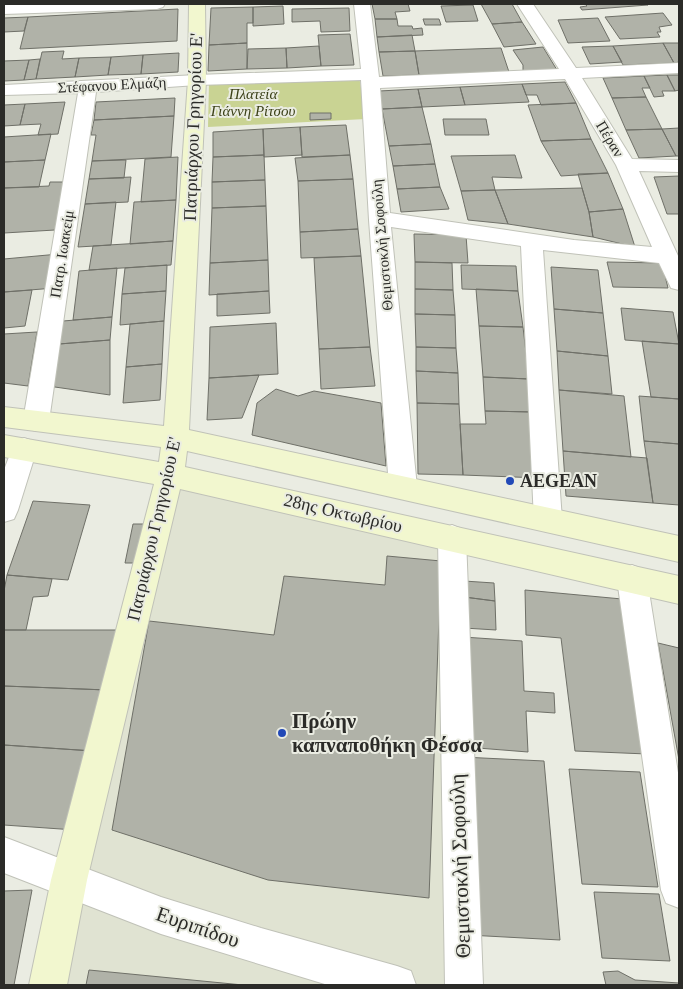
<svg xmlns="http://www.w3.org/2000/svg" width="683" height="989" font-family="'Times New Roman',serif">
<style>
.built{fill:#e0e3d2}
.green{fill:#c9d393}
.building{fill:#b0b2a8;stroke:#6f7068}
.lines{fill:none;stroke-linecap:round;stroke-linejoin:round}
.street-casing{stroke:#c0c2b8;stroke-width:2}
.secondary-casing{stroke:#c0c2b8;stroke-width:2}
.street{fill:#fff;fill-rule:evenodd}
.secondary{fill:#f2f7cf;fill-rule:evenodd}
.poi-dot{fill:#2249b7;stroke:#eaece2;stroke-width:2}
.labels{text-anchor:middle;dominant-baseline:central;stroke-width:4;stroke-linejoin:round;paint-order:stroke}
.far-street-label{font-size:15px;fill:#2b2b28;stroke:#eaece2}
.far-park-label{font-size:15px;font-style:italic;fill:#3b4017;stroke:#eaece2}
.street-label{font-size:18px;fill:#2b2b28;stroke:#eaece2}
.poi-label{font-size:18px;font-weight:bold;fill:#2b2b28;stroke:#eaece2;text-anchor:start}
.near-poi-label{font-size:21px;font-weight:bold;fill:#2b2b28;stroke:#eaece2;text-anchor:start}
.near-street-label{font-size:21px;fill:#2b2b28;stroke:#eaece2}
</style>
<rect width="100%" height="100%" fill="#eaece2"/>
<!-- built -->
<path class="built" d="M176,487L444,545L451,985H58L76,894Z"/>
<!-- green -->
<path class="green" d="M359,76L366,119L208,127L209,83Z"/>
<!-- building -->
<path class="building" d="M372,4H408L410,11L395,12L397,19H375Z
M481,4H512L522,22L492,24Z
M585,4H646L648,5L582,10L580,7L587,6Z
M473,5L478,21L446,22L441,6Z
M283,6L284,24L253,26V7Z
M253,7V23H247V43L209,45L211,8Z
M349,8L350,31L321,32L320,21L292,22V9Z
M178,9L177,41L20,49L28,17Z
M663,13L672,25L659,27L661,32H657L660,37L620,39L605,17Z
M28,17L24,31L4,32V18Z
M598,18L610,41L568,43L558,20Z
M375,19H397L398,26H412L413,29L422,28L423,35L377,37Z
M423,19H439L441,25H425Z
M522,22L536,44L504,47L492,24Z
M350,34L354,65L321,66L318,35Z
M412,35L415,51L379,52L377,37Z
M247,43V69L208,71L209,45Z
M663,43L674,63L623,65L613,46Z
M663,43H679V62L674,63Z
M319,46L321,66L287,68L286,48Z
M613,46L622,62L590,64L582,47Z
M543,47L557,70L523,71V65L513,50Z
M286,48L287,68L247,69L248,49Z
M501,48L509,72L419,75L415,51Z
M64,51L62,59L79,58L75,77L36,79L42,52Z
M415,51L419,75L383,76L379,52Z
M179,53L178,72L141,74L143,55Z
M143,55L141,74L108,75L111,57Z
M111,57L108,75L75,77L79,58Z
M40,59L36,79L24,80L29,60Z
M29,60L24,80L4,81V61Z
M667,75H679V90L675,91Z
M667,75L675,91H662L664,96L654,97L644,76Z
M644,76L650,88H642L646,97L612,98L603,78Z
M565,82L576,103L541,105L537,95H526L522,84Z
M522,84L529,102L465,105L460,87Z
M460,87L465,105L422,107L418,89Z
M418,89L422,107L382,109L379,91Z
M646,97L662,129L626,130L612,98Z
M175,98L174,116L94,120L96,102Z
M65,102L58,134L38,135L41,124L20,125L25,104Z
M576,103L591,139L541,141L528,105Z
M25,104L20,125L4,126V105Z
M422,107L431,144L389,146L382,109Z
M310,113H331V119L310,120Z
M174,116L171,157L92,161L96,135H91L94,120Z
M443,119H486L489,135H445Z
M346,125L350,155L302,157L300,127Z
M300,127L302,155L264,157L263,129Z
M679,128V156H676L662,129Z
M263,129L264,155L213,157V132Z
M662,129L676,156L639,158L626,130Z
M51,134L45,160L4,162V137Z
M591,139L608,173L561,176L541,141Z
M431,144L435,164L393,166L389,146Z
M264,155L265,180L212,182L213,157Z
M350,155L353,179L298,181L295,158Z
M515,155L522,178L492,177L495,190L461,191L451,156Z
M178,157L176,200L141,202L145,159Z
M45,160L39,187L4,188V162Z
M126,160L124,178L89,179L92,161Z
M435,164L440,187L397,189L393,166Z
M608,173L623,209L589,212L578,174Z
M679,176V214H667L654,177Z
M131,177L128,202L85,204L89,179Z
M353,179L358,229L300,232L298,181Z
M265,180L266,206L212,208V182Z
M50,182H65L55,230L4,233V188L49,186Z
M440,187L449,209L401,212L397,189Z
M582,188L589,212L593,237L508,224L495,190Z
M495,190L508,224L468,220L461,191Z
M176,200L173,241L130,244L134,202Z
M116,202L111,245L78,247L85,204Z
M266,206L268,260L210,263L212,208Z
M623,209L635,247L593,237L589,212Z
M358,229L361,256L301,258L300,232Z
M414,234L466,235L468,263L415,262Z
M173,241L171,265L89,270L93,246Z
M59,254L55,288L4,292V259Z
M361,256L370,347L319,349L314,258Z
M268,260L269,291L209,295L210,263Z
M415,262L452,263L453,290L415,289Z
M607,262L662,263L668,288L613,287Z
M167,265L166,291L122,294L125,268Z
M461,265L516,266L518,291L462,289Z
M551,267L598,270L603,313L554,309Z
M117,268L112,317L73,320L79,271Z
M415,289L453,290L455,315L415,314Z
M476,289L518,291L523,327L479,326Z
M32,290L25,326L4,328V292Z
M166,291L164,321L120,325L122,294Z
M269,291L270,313L217,316V294Z
M621,308L673,312L679,344L625,340Z
M554,309L603,313L608,356L557,351Z
M415,314L455,315L456,348L416,347Z
M112,317L110,340L59,344L63,321Z
M164,321L162,364L126,367L130,324Z
M276,323L278,374L209,378L210,327Z
M479,326L523,327L529,379L483,377Z
M37,332L28,386L4,383V334Z
M110,340V395L48,386L59,344Z
M642,341L679,344V399L651,397Z
M370,347L375,386L321,389L319,349Z
M416,347L456,348L458,373L416,371Z
M557,351L608,356L612,394L559,390Z
M162,364L160,400L123,403L126,367Z
M416,371L458,373L459,404L417,403Z
M259,375L242,418L207,420L209,378Z
M483,377L529,379L533,412L485,411Z
M276,389L298,396L314,391L381,403L386,466L252,435L257,403Z
M559,390L624,396L631,457L563,451Z
M639,396L679,399V444L644,441Z
M417,403L459,404L463,475L418,474Z
M485,411L533,412L540,478L463,475L460,424H486Z
M644,441L679,444V505L653,503Z
M563,451L647,458L653,503L566,496Z
M33,501L90,505L68,580L7,575Z
M133,524H150L142,563H125Z
M387,556L441,561L429,898L268,880L112,830L149,621L274,635L284,576L385,585Z
M7,575L52,579L48,596L33,597L26,630H4V591Z
M464,581L494,583L495,601L464,597Z
M525,590L622,599L647,754L575,751L561,638L526,635Z
M464,597L495,601L496,630L464,628Z
M4,630H117L107,690L4,686Z
M463,637L522,641L524,691L554,693L555,713L526,711L528,752L465,747Z
M658,643L679,648V760Z
M4,686L107,690L93,751L4,745Z
M4,745L93,751L75,830L4,825Z
M462,757L544,761L560,940L468,935Z
M569,769L640,772L658,887L582,884Z
M32,890L14,985H4V891Z
M594,892L659,894L670,961L602,958Z
M89,970L243,985H86Z
M618,971L635,980L679,983V985H606L603,972Z"/>
<g class="lines">
<defs>
<path id="street" d="M4,4H165L163,7L157,9L4,14Z
M354,4H370L379,77L559,69L517,4H533L576,68L679,63V73L582,78L632,159L679,160V172L639,171L679,258V290L671,288L659,263L543,250L562,520L558,529L548,532L538,529L534,520L521,246L391,227L417,487L413,495L403,499L393,495L389,487L369,220L361,80L197,85L96,92L49,421L45,428L36,431L27,428L23,421L78,93L4,95V85L197,75L361,69ZM565,79L616,165L652,247L574,240L390,213L380,88Z
M24,438L33,441L37,449L18,510L14,519L4,522V470L15,441Z
M452,525L462,529L466,538L483,985H445L438,538L442,529Z
M632,565L642,569L647,579L679,779V908L666,903L661,890L617,579L622,569Z
M4,837L161,897L261,928L397,966L411,971L416,985H328L161,934L4,873Z"/>
<path id="secondary" d="M189,4H205L206,80L189,430L679,536V562L187,451L185,467L679,576V604L180,489L87,880L67,985H29L51,880L154,484L4,457V435L159,462L161,447L4,427V407L164,426L188,80Z"/>
</defs>
<!-- street casing -->
<use href="#street" class="street-casing"/>
<!-- secondary casing -->
<use href="#secondary" class="secondary-casing"/>
<!-- street -->
<use href="#street" class="street"/>
<!-- secondary -->
<use href="#secondary" class="secondary"/>
</g>
<!-- markers -->
<g class="poi-dot">
<circle cx="510" cy="481" r="5"/>
<circle cx="282" cy="733" r="5"/>
</g>
<g class="labels">
<!-- far-street labels -->
<g class="far-street-label">
<text transform="translate(112 85) rotate(-3)">Στέφανου Ελμάζη</text>
<text transform="translate(610 139) rotate(59)">Πέραν</text>
<text transform="translate(382 245) rotate(-95)">Θεμιστοκλή Σοφούλη</text>
<text transform="translate(62 254) rotate(-81)">Πατρ. Ιωακείμ</text>
</g>
<!-- far-park labels -->
<g class="far-park-label">
<text x="253" y="94">Πλατεία<tspan x="253" dy="17">Γιάννη Ρίτσου</tspan></text>
</g>
<!-- street labels -->
<g class="street-label">
<text transform="translate(193 127) rotate(-88)">Πατριάρχου Γρηγορίου Ε'</text>
<text transform="translate(343 513) rotate(13)">28ης Οκτωβρίου</text>
<text transform="translate(154 529) rotate(-77)">Πατριάρχου Γρηγορίου Ε'</text>
</g>
<!-- poi labels -->
<g class="poi-label">
<text x="520" y="481">AEGEAN</text>
</g>
<!-- near-poi labels -->
<g class="near-poi-label">
<text x="292" y="721">Πρώην<tspan x="292" dy="24">καπναποθήκη Φέσσα</tspan></text>
</g>
<!-- near-street labels -->
<g class="near-street-label">
<text transform="translate(460 866) rotate(-92)">Θεμιστοκλή Σοφούλη</text>
<text transform="translate(198 927) rotate(19)">Ευριπίδου</text>
</g>
</g>
<!-- border -->
<rect width="683" height="989" fill="none" stroke="#2b2b28" stroke-width="10"/>
</svg>
